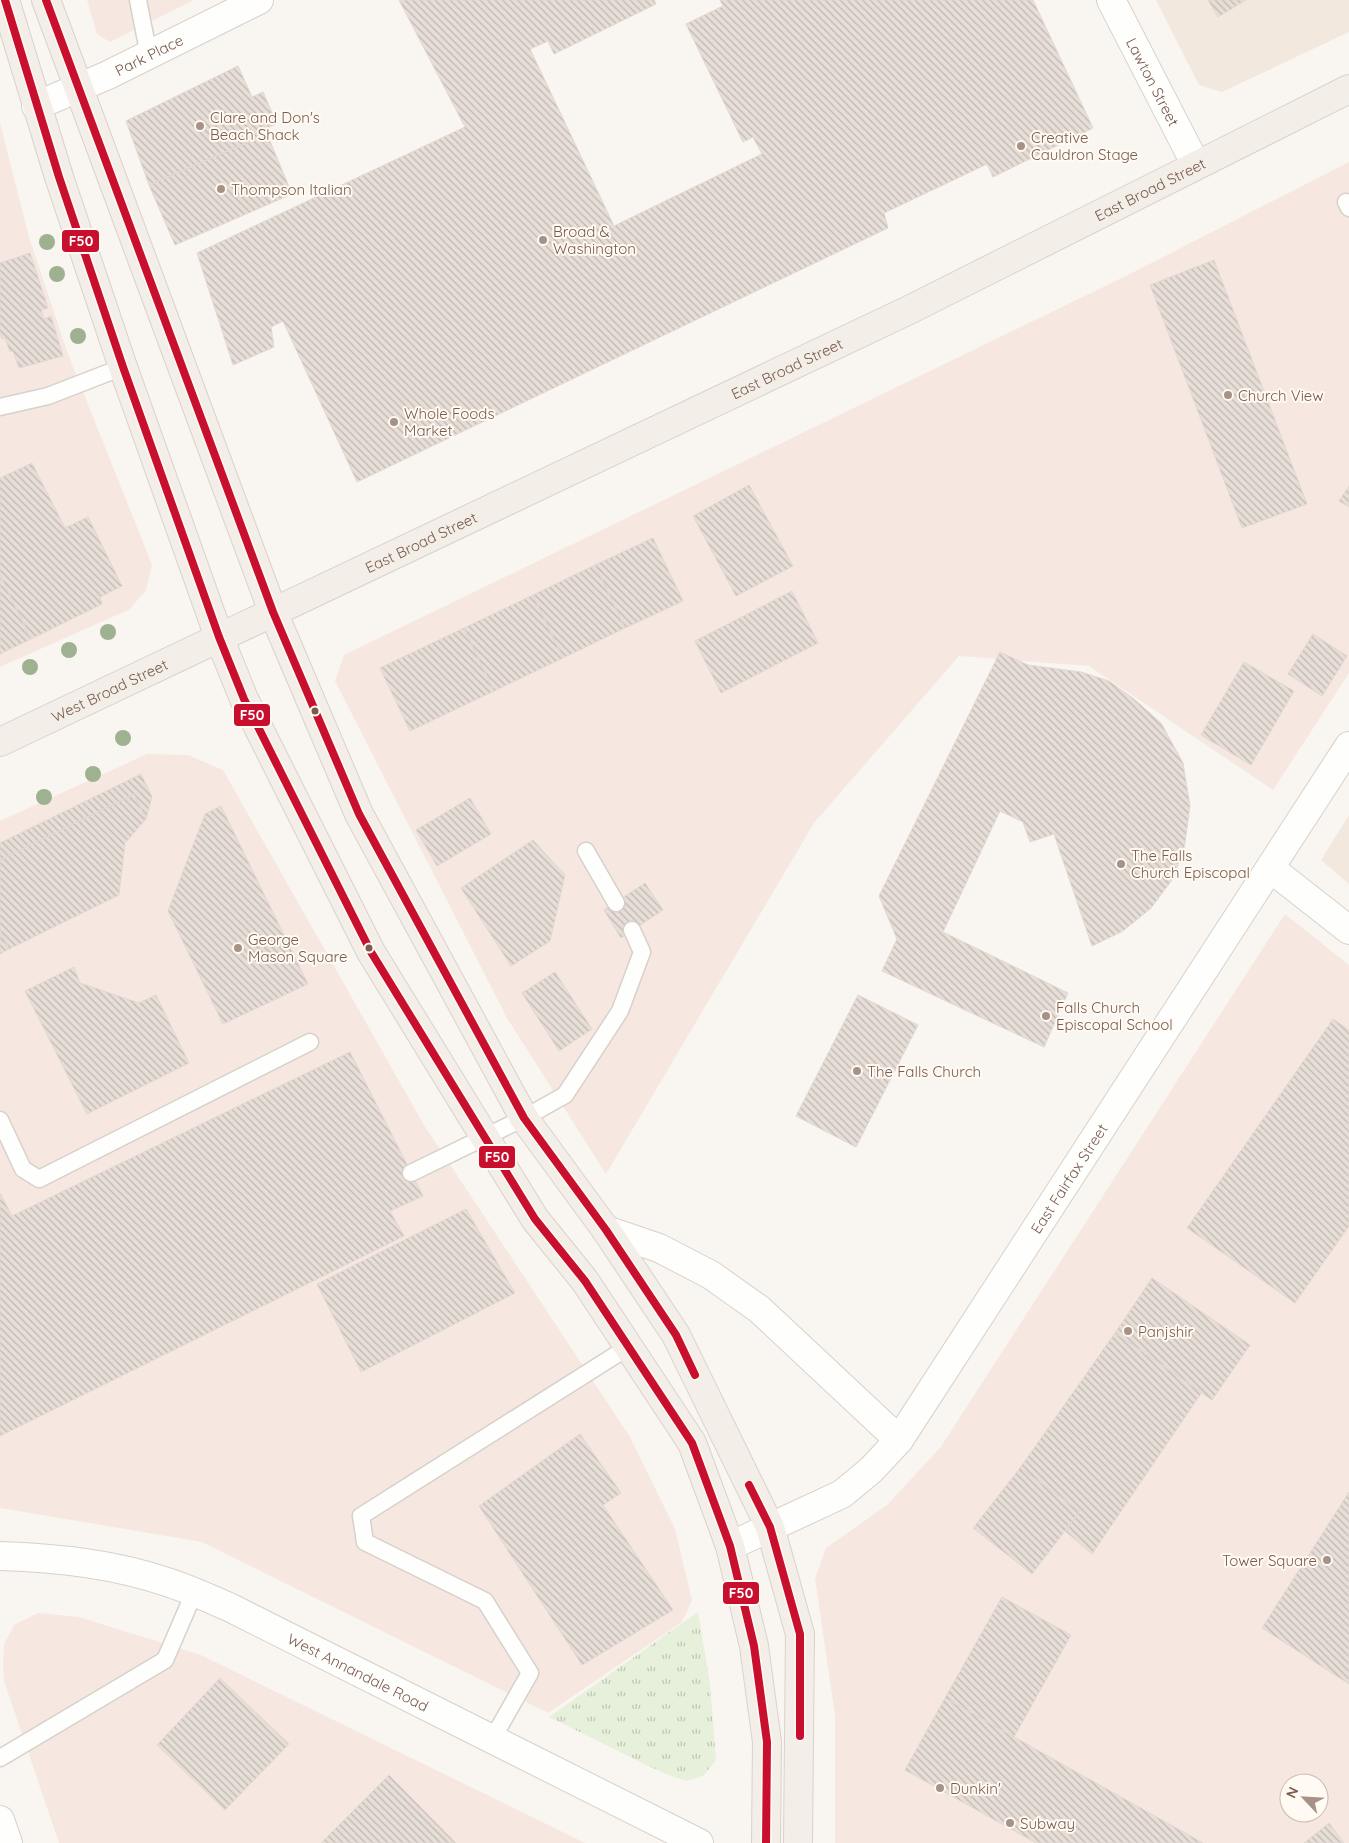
<svg xmlns="http://www.w3.org/2000/svg" width="1349" height="1843" font-family="Quicksand,sans-serif">
<style>
.residential{fill:#f2e8de}
.commercial{fill:#f6e8e1;fill-rule:evenodd}
.park{fill:url(#park-tufts)}
.building{fill:url(#building-back-hatch);stroke:#e2d8d2}
.lines{fill:none;stroke-linecap:round;stroke-linejoin:round}
.service-casing{stroke:#d7d1cb;stroke-width:19}
.minor-casing{stroke:#d7d1cb;stroke-width:30}
.tertiary-casing{stroke:#d7d1cb;stroke-width:30}
.primary-casing{stroke:#dad1cc;stroke-width:30}
.service{stroke:#fefefd;stroke-width:16}
.minor{stroke:#fefefd;stroke-width:28}
.tertiary{stroke:#fefefd;stroke-width:28}
.primary{stroke:#f3eee8;stroke-width:28}
.bus-1-casing{stroke:#fffaf3;stroke-width:11}
.bus-1{stroke:#c8102e;stroke-width:8}
.tree{fill:#9eb190}
.poi-dot{fill:#a69286;stroke:#fffaf3;stroke-width:2}
.bus-dot{fill:#7a5c4d;stroke:#fffaf3;stroke-width:2}
.labels{text-anchor:middle;dominant-baseline:central;stroke-width:4;stroke-linejoin:round;paint-order:stroke}
.street-label{font-size:15px;fill:#7a5c4d;stroke:#fffaf3}
.poi-label{font-size:15px;fill:#7a5c4d;stroke:#fffaf3;text-anchor:start}
.line-badge{stroke:#fffaf3;stroke-width:2}
.badge-label{font-size:14px;text-anchor:middle;font-weight:bold;fill:#fff}
</style>
<defs>
<pattern id="park-tufts" width="24" height="20" patternUnits="userSpaceOnUse" patternTransform="scale(1.25)"><rect width="24" height="20" fill="#e7f0db"/><path d="M3 7l-1-3M5 7V3M7 7l1-3M15 17l-1-3M17 17v-4M19 17l1-3" fill="none" stroke="#c0c6b4"/></pattern>
<pattern id="building-back-hatch" width="6" height="6" patternUnits="userSpaceOnUse" patternTransform="scale(1.25)"><rect width="6" height="6" fill="#e6ded7"/><path d="M-1 5l2 2M0 0l6 6M5-1l2 2" fill="none" stroke="#bfb7b1"/></pattern>
</defs>
<rect width="100%" height="100%" fill="#f9f5f0"/>
<!-- residential -->
<path class="residential" d="M1156,0H1349V32L1222,92L1199,85Z
M1349,815V884L1321,860Z"/>
<!-- commercial -->
<path class="commercial" d="M87,0H194L110,42L97,34Z
M0,123L29,237L68,354L152,565L146,590L130,609L0,667Z
M1349,162V673L1273,790L1089,666L959,656L814,823L606,1174L507,1018L335,681L344,655L1126,276Z
M147,754L188,755L223,770L424,1125L630,1437L675,1529L692,1600L682,1622L548,1713L202,1542L0,1508V821Z
M1285,914L1349,965V1843H835V1715L815,1579L826,1548L887,1505L940,1448ZM1289,1783H1319V1813H1289Z
M38,1613L79,1617L201,1655L585,1843H59L4,1681L3,1665L4,1644L14,1625Z"/>
<!-- park -->
<path class="park" d="M698,1612L710,1684L716,1760L703,1776L686,1781L663,1773L549,1717Z"/>
<!-- building -->
<path class="building" d="M399,0H654L656,4L554,54L548,41L530,49L614,226L762,154L753,137L743,142L686,24L723,6L720,0H1033L1093,128L993,177L987,164L884,213L888,228L357,482L283,321L271,327L274,347L233,365L197,253L465,127Z
M1208,0H1246L1218,17Z
M238,66L252,97L263,92L277,124L269,127L271,132L149,185L126,121Z
M267,134L292,194L175,245L149,185Z
M30,253L48,308L41,310L44,319L51,316L63,356L19,368L13,351L10,352L5,338L2,339L0,332V263Z
M1214,260L1307,504L1242,528L1150,285Z
M32,463L65,528L88,517L122,586L100,597L102,604L31,639L0,575V478Z
M749,485L793,566L736,596L693,516Z
M1349,486V507L1339,501Z
M653,538L683,601L625,628L595,565Z
M595,565L625,628L563,658L533,595Z
M0,575L31,639L0,654Z
M792,591L818,643L721,693L695,641Z
M533,595L563,658L494,691L464,628Z
M464,628L494,691L410,731L380,668Z
M1313,634L1347,656L1322,696L1288,674Z
M1000,652L1028,665L1081,672L1109,681L1134,699L1161,723L1183,763L1190,806L1184,849L1172,880L1151,908L1123,931L1092,946L1054,834L1030,842L1023,822L1000,811L943,932L1068,993L1044,1047L882,971L897,939L879,896Z
M1244,662L1294,691L1251,765L1201,735Z
M141,774L152,797L146,819L134,794L0,860V843Z
M134,794L146,819L125,843L119,895L9,949L0,930V860Z
M470,798L491,834L437,866L416,830Z
M221,806L308,984L223,1024L168,911L205,814Z
M533,840L565,875L550,941L511,966L461,888Z
M645,883L663,910L621,938L604,910Z
M0,930L9,949L0,954Z
M74,967L80,983L139,1003L156,995L189,1063L87,1114L25,991Z
M555,972L592,1029L559,1051L522,993Z
M858,995L918,1025L856,1147L796,1116Z
M1333,1019L1349,1030V1226L1295,1303L1187,1228Z
M350,1052L423,1196L390,1211L404,1236L0,1436V1193L12,1216Z
M466,1209L515,1293L361,1372L317,1284Z
M1152,1278L1250,1345L1212,1400L1115,1333Z
M1115,1333L1202,1392L1092,1554L1065,1531L1080,1511L1020,1468Z
M580,1434L621,1493L603,1505L673,1610L582,1665L479,1506Z
M1020,1468L1080,1511L1032,1574L973,1528Z
M1349,1492V1684L1262,1628Z
M1002,1597L1071,1635L1014,1737L945,1698Z
M220,1678L289,1744L225,1810L157,1745Z
M945,1698L1014,1737L1203,1843H1036L905,1770Z
M389,1775L456,1843H321Z
M1329,1823L1344,1843H1304Z"/>
<g class="lines">
<defs>
<path id="service" d="M138,0L149,56
M1346,202L1349,208
M0,407L48,396L123,367
M586,851L616,903
M0,1120L23,1169L39,1179L310,1042
M411,1173L524,1118L565,1095L620,1011L642,952L632,930
M493,1738L530,1673L485,1601L365,1542L361,1516L630,1346
M0,1758L165,1660L194,1593"/>
<g id="minor">
<path id="s1" d="M1111,0L1196,165"/>
<path id="s2" d="M36,106L108,75L259,0"/>
<path d="M1270,868L1349,930"/>
<path d="M606,1230L659,1248L711,1275L759,1309L899,1440"/>
<path id="s3" d="M730,1546L842,1494L871,1470L899,1440L1349,746"/>
</g>
<g id="tertiary">
<path id="s4" d="M0,1556C58,1558 115,1564 170,1583C191,1590 211,1599 231,1608L699,1843"/>
<path d="M0,1820L8,1843"/>
</g>
<g id="primary">
<path d="M5,0L59,177L123,367L219,637L244,699L371,952L535,1219L585,1281L692,1443L730,1546L754,1646L767,1742L766,1843"/>
<path d="M46,0L273,612L359,814L524,1118L606,1230L676,1335L770,1527L800,1634L798,1843"/>
<path id="s5" d="M0,742L909,310L1349,89"/>
</g>
</defs>
<!-- service casing -->
<use href="#service" class="service-casing"/>
<!-- minor casing -->
<use href="#minor" class="minor-casing"/>
<!-- tertiary casing -->
<use href="#tertiary" class="tertiary-casing"/>
<!-- primary casing -->
<use href="#primary" class="primary-casing"/>
<!-- service -->
<use href="#service" class="service"/>
<!-- minor -->
<use href="#minor" class="minor"/>
<!-- tertiary -->
<use href="#tertiary" class="tertiary"/>
<!-- primary -->
<use href="#primary" class="primary"/>
<defs>
<path id="bus-1" d="M5,0L59,177L123,367L219,637L244,699L371,952L535,1219L585,1281L692,1443L730,1546L754,1646L767,1742L766,1843
M46,0L273,612L359,814L524,1118L606,1230L676,1335L695,1375
M749,1485L770,1527L800,1634V1736"/>
</defs>
<!-- bus-1 casing -->
<use href="#bus-1" class="bus-1-casing"/>
<!-- bus-1 -->
<use href="#bus-1" class="bus-1"/>
</g>
<!-- trees -->
<g class="tree">
<circle cx="47" cy="242" r="8"/>
<circle cx="57" cy="274" r="8"/>
<circle cx="78" cy="336" r="8"/>
<circle cx="108" cy="632" r="8"/>
<circle cx="69" cy="650" r="8"/>
<circle cx="30" cy="667" r="8"/>
<circle cx="123" cy="738" r="8"/>
<circle cx="93" cy="774" r="8"/>
<circle cx="44" cy="797" r="8"/>
</g>
<!-- markers -->
<g class="poi-dot">
<circle cx="200" cy="126" r="5"/>
<circle cx="1021" cy="146" r="5"/>
<circle cx="221" cy="189" r="5"/>
<circle cx="543" cy="240" r="5"/>
<circle cx="1228" cy="395" r="5"/>
<circle cx="394" cy="422" r="5"/>
<circle cx="1121" cy="864" r="5"/>
<circle cx="238" cy="948" r="5"/>
<circle cx="1046" cy="1016" r="5"/>
<circle cx="857" cy="1071" r="5"/>
<circle cx="1128" cy="1331" r="5"/>
<circle cx="1327" cy="1560" r="5"/>
<circle cx="940" cy="1788" r="5"/>
<circle cx="1010" cy="1823" r="5"/>
</g>
<g class="bus-dot">
<circle cx="315" cy="711" r="4.5"/>
<circle cx="369" cy="948" r="4.5"/>
</g>
<g class="labels">
<!-- street labels -->
<g class="street-label">
<text stroke="none"><textPath href="#s2" startOffset="124">Park Place</textPath></text>
<text stroke="none"><textPath href="#s1" startOffset="92">Lawton Street</textPath></text>
<text stroke="none"><textPath href="#s5" startOffset="1276">East Broad Street</textPath></text>
<text stroke="none"><textPath href="#s5" startOffset="871">East Broad Street</textPath></text>
<text stroke="none"><textPath href="#s5" startOffset="466">East Broad Street</textPath></text>
<text stroke="none"><textPath href="#s5" startOffset="121">West Broad Street</textPath></text>
<text stroke="none"><textPath href="#s3" startOffset="514">East Fairfax Street</textPath></text>
<text stroke="none"><textPath href="#s4" startOffset="381">West Annandale Road</textPath></text>
</g>
<!-- poi labels -->
<g class="poi-label">
<text x="210" y="117">Clare and Don's<tspan x="210" dy="17">Beach Shack</tspan></text>
<text x="1031" y="137">Creative<tspan x="1031" dy="17">Cauldron Stage</tspan></text>
<text x="231" y="189">Thompson Italian</text>
<text x="553" y="231">Broad &amp;<tspan x="553" dy="17">Washington</tspan></text>
<text x="1238" y="395">Church View</text>
<text x="404" y="413">Whole Foods<tspan x="404" dy="17">Market</tspan></text>
<text x="1131" y="855">The Falls<tspan x="1131" dy="17">Church Episcopal</tspan></text>
<text x="248" y="939">George<tspan x="248" dy="17">Mason Square</tspan></text>
<text x="1056" y="1007">Falls Church<tspan x="1056" dy="17">Episcopal School</tspan></text>
<text x="867" y="1071">The Falls Church</text>
<text x="1138" y="1331">Panjshir</text>
<text x="1317" y="1560" text-anchor="end">Tower Square</text>
<text x="950" y="1788">Dunkin'</text>
<text x="1020" y="1823">Subway</text>
</g>
</g>
<g class="line-badge">
<rect x="61" y="229" width="39" height="24" rx="5" fill="#c8102e"/>
<rect x="233" y="703" width="38" height="24" rx="5" fill="#c8102e"/>
<rect x="478" y="1145" width="38" height="24" rx="5" fill="#c8102e"/>
<rect x="722" y="1581" width="38" height="24" rx="5" fill="#c8102e"/>
</g>
<g class="badge-label">
<text x="81" y="246">F50</text>
<text x="252" y="720">F50</text>
<text x="497" y="1162">F50</text>
<text x="741" y="1598">F50</text>
</g>
<!-- north arrow -->
<g transform="translate(1304 1798) rotate(295)"><circle r="24" fill="#fffaf3" stroke="#cabbb1"/>
<path d="M0-4L9 19L0 12L-9 19Z" fill="#a69286"/>
<text y="-8" font-size="14" font-weight="bold" text-anchor="middle" fill="#7a5c4d">N</text>
</g>
</svg>
